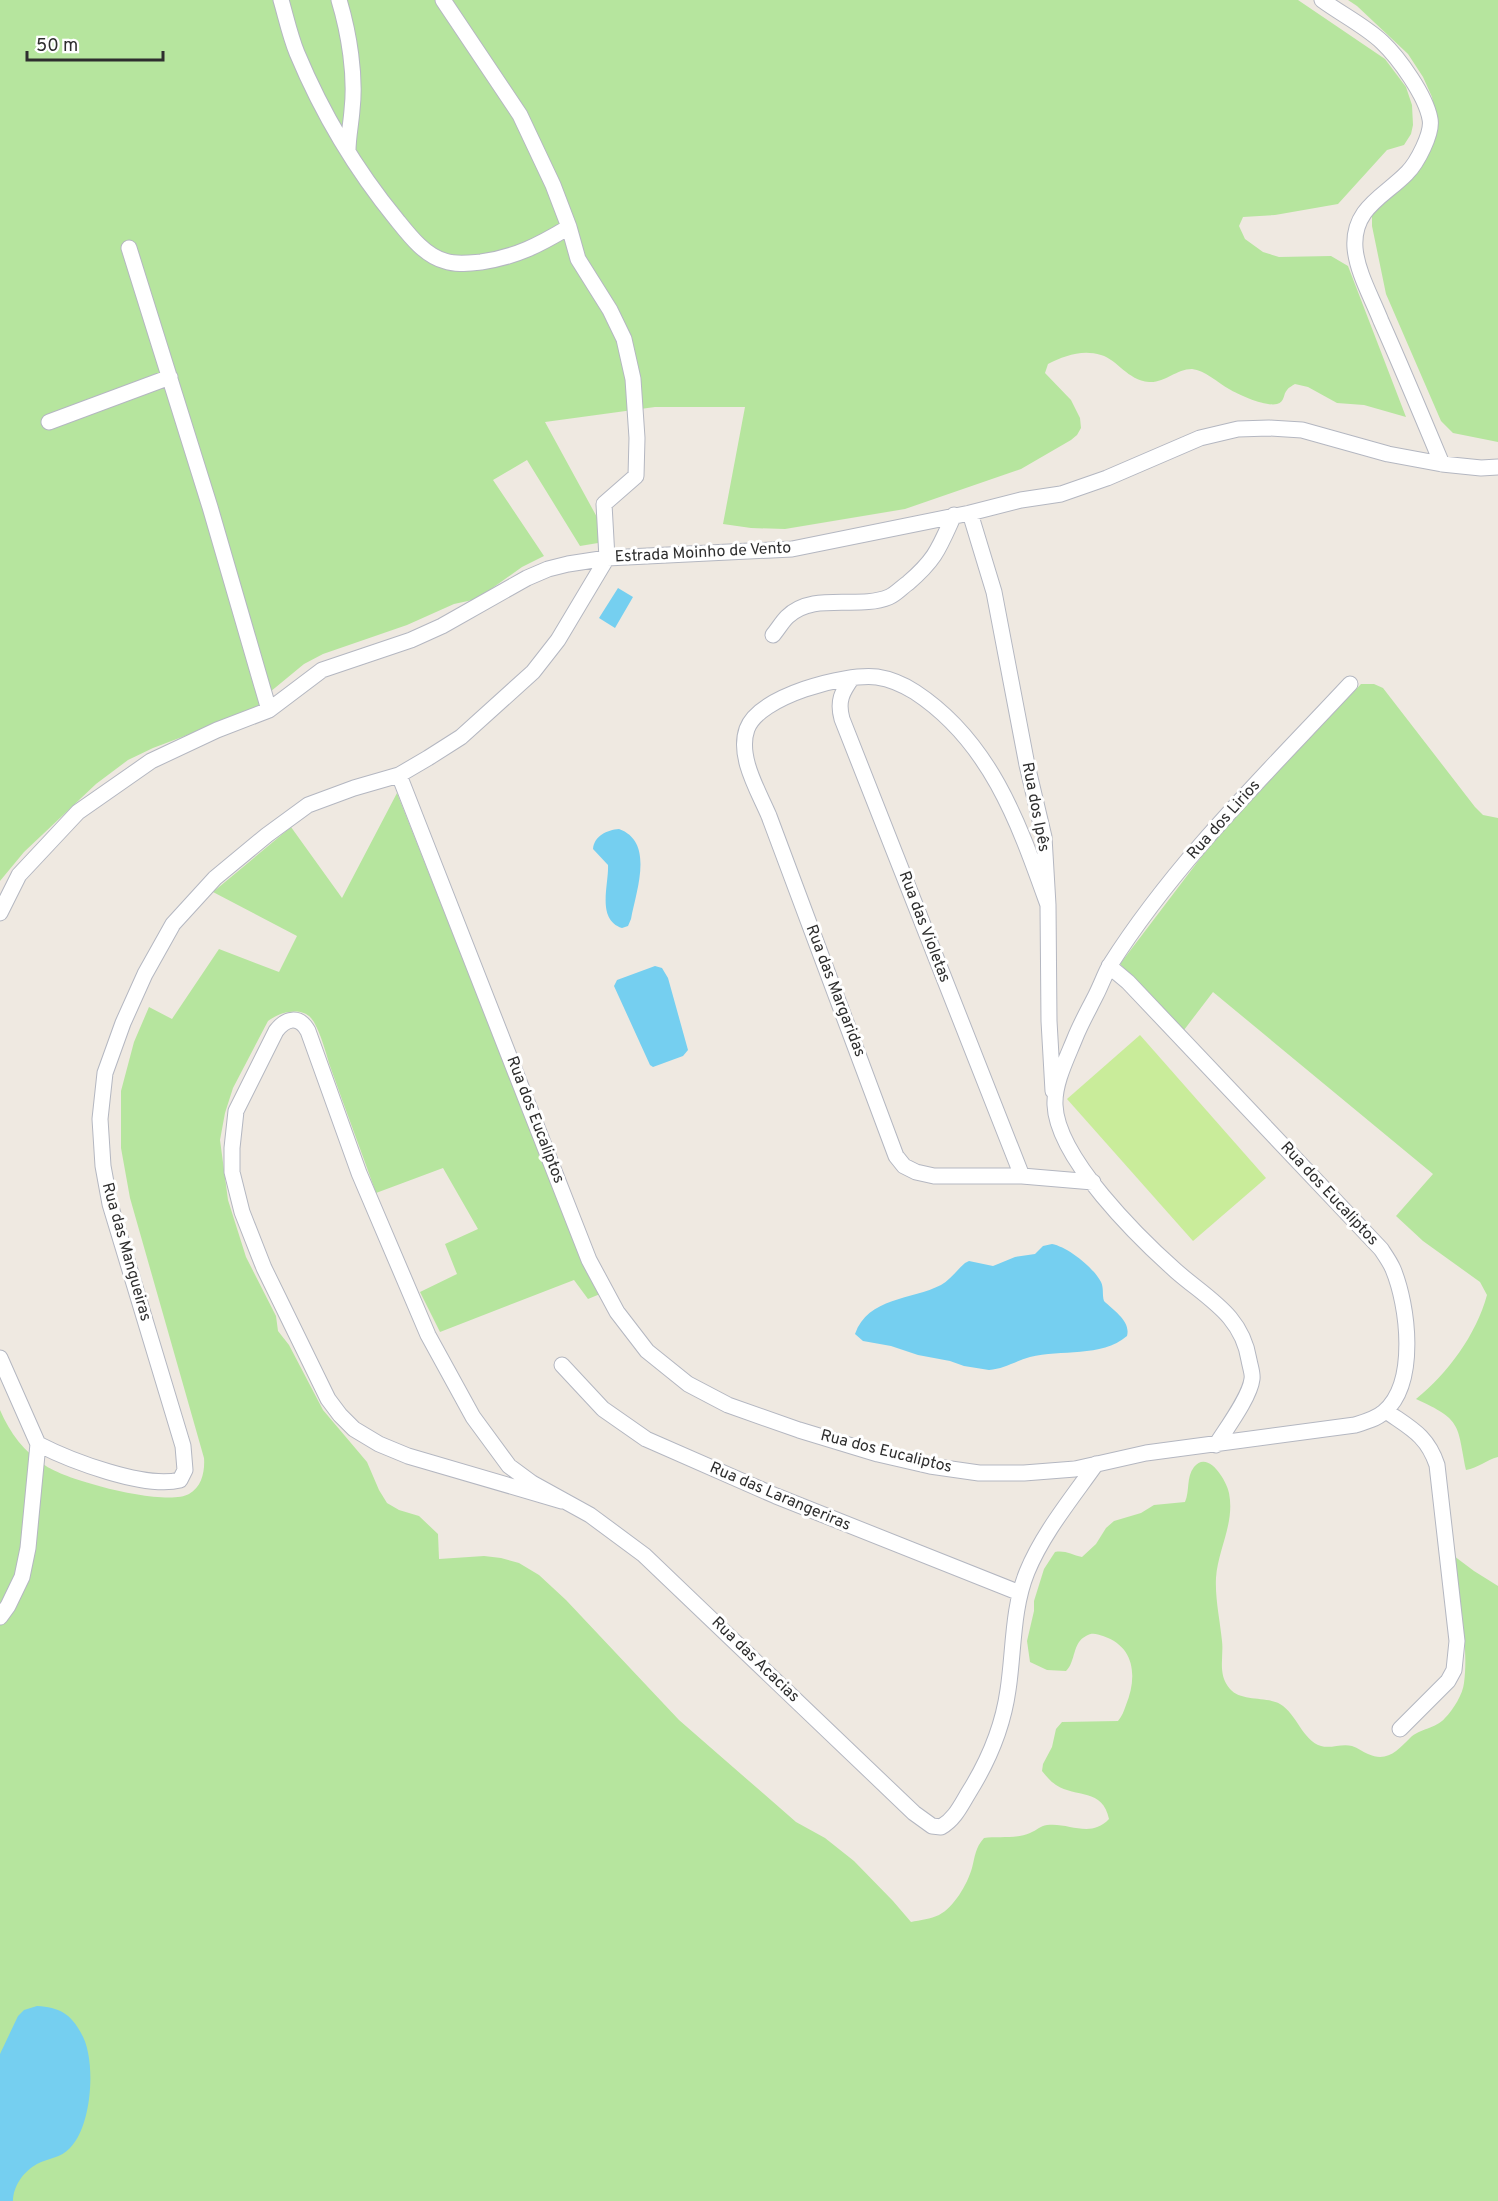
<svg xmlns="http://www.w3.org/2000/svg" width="1498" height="2201" font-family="Overpass,sans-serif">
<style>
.green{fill:#b6e59e}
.pitch{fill:#c9ec9a}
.water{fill:#75cff0}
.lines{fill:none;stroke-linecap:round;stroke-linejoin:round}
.minor-casing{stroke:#b4b7c1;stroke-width:17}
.minor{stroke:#fff;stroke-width:15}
.labels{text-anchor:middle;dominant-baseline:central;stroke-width:6;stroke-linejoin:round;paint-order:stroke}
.street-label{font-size:16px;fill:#2e2e2e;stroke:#fff}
</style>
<rect width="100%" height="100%" fill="#efe9e1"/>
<!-- green -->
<path class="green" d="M0,0H1298L1385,59L1406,87L1412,105L1413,125L1411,134L1404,145L1387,150L1338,204L1275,215L1243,217L1239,226L1245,239L1263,252L1279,257L1331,256L1348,266L1406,417L1364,405L1337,403L1308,387L1295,384C1292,386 1289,387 1287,390C1283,394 1285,402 1277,404C1266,407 1239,395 1229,389C1218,383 1205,370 1192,369C1176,369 1165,383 1149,382C1127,380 1118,360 1101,355C1082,349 1064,356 1048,364L1045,373L1071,400L1080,418L1081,428L1077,435L1071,440L1021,469L905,509L785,529L751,528L723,524L745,407H655L545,422L610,541L580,546L527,460L493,480L544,556L522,567L477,599L454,604L407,625L323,654L304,664L270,692L261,707L153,748L128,760L96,784L24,852L0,881Z
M1348,0H1498V442L1453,433L1441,421L1386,294L1372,226V214L1399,185L1435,113L1432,97L1423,77L1408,54L1357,6Z
M1361,684H1374L1383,688L1475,807L1483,815L1498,818V1457C1486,1460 1478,1468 1466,1470C1457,1424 1462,1420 1416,1399C1448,1373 1476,1335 1487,1295L1480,1282L1423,1241L1396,1216L1433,1174L1213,992L1184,1030L1120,964L1218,835Z
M397,793L584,1264L600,1294L588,1299L574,1280L440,1332L420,1292L457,1274L445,1244L478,1229L443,1168L376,1193C361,1151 345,1108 330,1066C326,1053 319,1027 311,1018C300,1006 278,1013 268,1021L233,1088L225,1113L220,1140L228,1200L246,1257L276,1316L278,1331L289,1345L323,1410L367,1462L379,1490L387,1503L399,1510L419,1516L438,1534L439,1559L484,1556L501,1558L519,1563L539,1575L566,1600L679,1720L796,1822L825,1838L854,1861L893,1901L911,1922C920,1920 931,1919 939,1915C954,1907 967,1885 972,1868C975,1857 975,1848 984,1838C998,1836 1017,1839 1030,1833C1037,1830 1040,1826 1047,1825C1069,1822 1090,1839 1109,1819C1103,1788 1076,1798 1056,1785C1050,1781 1046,1776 1042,1771L1043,1764L1052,1747L1056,1729L1062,1722L1118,1721C1122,1716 1124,1711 1126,1705C1137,1678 1136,1647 1103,1636C1097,1634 1092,1632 1086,1636C1072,1643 1076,1661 1066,1671L1047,1670L1030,1662L1027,1641L1034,1611V1601L1044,1569L1055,1552C1065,1550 1072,1555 1082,1557L1096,1544L1106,1528L1114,1521L1141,1513L1154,1505L1185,1502C1190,1491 1186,1477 1194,1467C1208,1449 1227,1481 1229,1493C1235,1523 1218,1549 1216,1578C1215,1599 1220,1620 1222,1641C1224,1657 1217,1674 1230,1689C1241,1702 1266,1696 1280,1704C1297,1714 1302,1740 1321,1746C1331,1749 1342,1743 1352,1746C1358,1748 1363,1752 1368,1754C1387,1763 1398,1750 1410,1738C1420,1728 1436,1729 1445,1718C1453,1710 1463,1694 1464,1683C1469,1647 1459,1593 1454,1556L1474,1571L1498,1586V2201H0V1410C10,1433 24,1452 46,1466C68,1481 166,1507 189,1494C202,1487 205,1471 204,1458L130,1198L121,1148V1091L134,1042L149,1007L172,1019L219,949L279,972L297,936L213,892L291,827L342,898Z"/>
<!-- pitch -->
<path class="pitch" d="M1140,1035L1266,1178L1193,1241L1067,1099Z"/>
<!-- water -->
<path class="water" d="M618,588L633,597L615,628L599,618Z
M619,829C655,842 636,891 631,919L628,926L622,928C596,919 609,885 608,865L593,849C594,836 607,830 619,829Z
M655,966L662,968L668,978L688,1050L683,1056L653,1067L650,1065L614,986L617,980Z
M1052,1244C1068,1247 1094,1268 1101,1282C1104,1288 1102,1295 1104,1301C1114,1311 1131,1321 1127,1336C1101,1358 1061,1349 1030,1357C1016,1361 1004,1369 989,1370L964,1366L950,1361L918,1355L891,1346L863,1341L855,1334C868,1297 912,1300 941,1285C950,1280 957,1270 965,1263L969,1261L993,1266L998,1264L1015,1257L1035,1254L1043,1246Z
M37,2006C59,2007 71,2014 81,2033C97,2059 92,2127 70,2148C61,2158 48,2158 37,2164C24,2171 13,2186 13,2201H0V2054L18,2016L24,2010Z"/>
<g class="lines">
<defs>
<path id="minor" d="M281,0C286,17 290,36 297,53C322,113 356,170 397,220C409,235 425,256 445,261C456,265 469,263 481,262C516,257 539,245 569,227
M339,0C349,33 356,76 352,110C351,124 348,137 348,151
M1322,0C1341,14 1365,26 1382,42C1399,58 1426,96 1430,119C1433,133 1417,163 1407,173C1385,196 1352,208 1355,248C1357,272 1372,298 1381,321C1402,368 1422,416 1442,464
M129,248L210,507L269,710
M49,422L170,377
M970,513L994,592L1027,765L1044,837L1048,905L1049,1021L1053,1091
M773,635C778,629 782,622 787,617C813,591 858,610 889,597C896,594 902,587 908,583C936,559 939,548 954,515
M852,678C842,692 837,701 842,719L1022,1176
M399,775L589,1260L617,1312L647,1351L688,1384L728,1405L799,1430L878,1454L930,1466L979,1473H1024L1075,1469L1146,1453L1355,1425C1365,1422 1376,1419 1384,1412C1418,1383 1408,1305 1393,1269C1390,1262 1385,1255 1381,1249L1128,982L1109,966
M1048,905C1019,824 991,742 915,692C904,685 890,679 877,677C845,673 759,696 747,729C737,757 759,792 769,816L896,1156L904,1166L916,1172L934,1176H1022L1093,1182
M0,913L19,875L78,812L151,761L217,730L269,710L322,670L411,640L442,626L527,578L548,569L568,564L607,558L792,549L970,513L1021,500L1061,494L1107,478L1200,438L1238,429L1269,428L1302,430L1388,454L1442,464L1481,468L1498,467
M0,1358L38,1444L28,1548L22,1577L8,1606L0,1617
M562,1365L603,1409L646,1439L776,1496L1020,1593
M1386,1411C1410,1428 1427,1435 1437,1465L1457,1641L1454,1670L1448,1681L1400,1729
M38,1444C71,1461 145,1489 180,1480L185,1470L183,1446L110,1204L103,1166L100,1119L105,1073L123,1023L145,974L173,924L215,878L267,835L308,805L354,788L399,775L428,758L461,737L533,672L558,640L607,558L604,504L636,476L637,438L633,379L624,339L610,310L578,259L569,227L553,185L520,115L443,0
M1216,1445C1226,1429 1250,1397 1252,1379C1253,1374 1250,1366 1249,1360C1242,1315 1208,1299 1176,1271C1139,1238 1057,1158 1055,1105C1054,1083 1067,1058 1075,1038C1081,1023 1089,1009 1096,995C1101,985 1105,974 1110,965C1176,861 1267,773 1350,684
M562,1501L408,1456L379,1444L354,1429L340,1415L328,1399L264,1268L242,1212L232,1172V1148L236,1111L276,1031C286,1018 299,1015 308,1031L359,1173L428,1335L473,1417L509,1466L532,1483L590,1515L644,1555L914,1813L932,1826L941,1827C955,1819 961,1805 969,1792C989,1760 1003,1726 1008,1690C1014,1651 1012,1609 1027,1572C1043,1533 1072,1498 1096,1464"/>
</defs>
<!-- minor casing -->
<use href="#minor" class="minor-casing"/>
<!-- minor -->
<use href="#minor" class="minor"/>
</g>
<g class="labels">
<!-- street labels -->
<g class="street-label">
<text transform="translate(703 553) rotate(-3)">Estrada Moinho de Vento</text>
<text transform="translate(1035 807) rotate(79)">Rua dos Ipês</text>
<text transform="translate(1224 820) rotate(-48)">Rua dos Lirios</text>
<text transform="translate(924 927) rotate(69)">Rua das Violetas</text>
<text transform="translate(835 991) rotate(69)">Rua das Margaridas</text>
<text transform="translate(535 1120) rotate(69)">Rua dos Eucaliptos</text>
<text transform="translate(1329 1194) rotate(47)">Rua dos Eucaliptos</text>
<text transform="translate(126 1252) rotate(74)">Rua das Mangueiras</text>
<text transform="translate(886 1452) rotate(14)">Rua dos Eucaliptos</text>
<text transform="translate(780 1497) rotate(23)">Rua das Larangeriras</text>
<text transform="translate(755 1660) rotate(44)">Rua das Acacias</text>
</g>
</g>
<!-- scale -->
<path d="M27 51v9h136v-9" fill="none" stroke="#2e2e2e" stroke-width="3"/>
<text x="36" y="51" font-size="18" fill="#2e2e2e" stroke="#ffffff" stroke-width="4.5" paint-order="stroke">50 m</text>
</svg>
